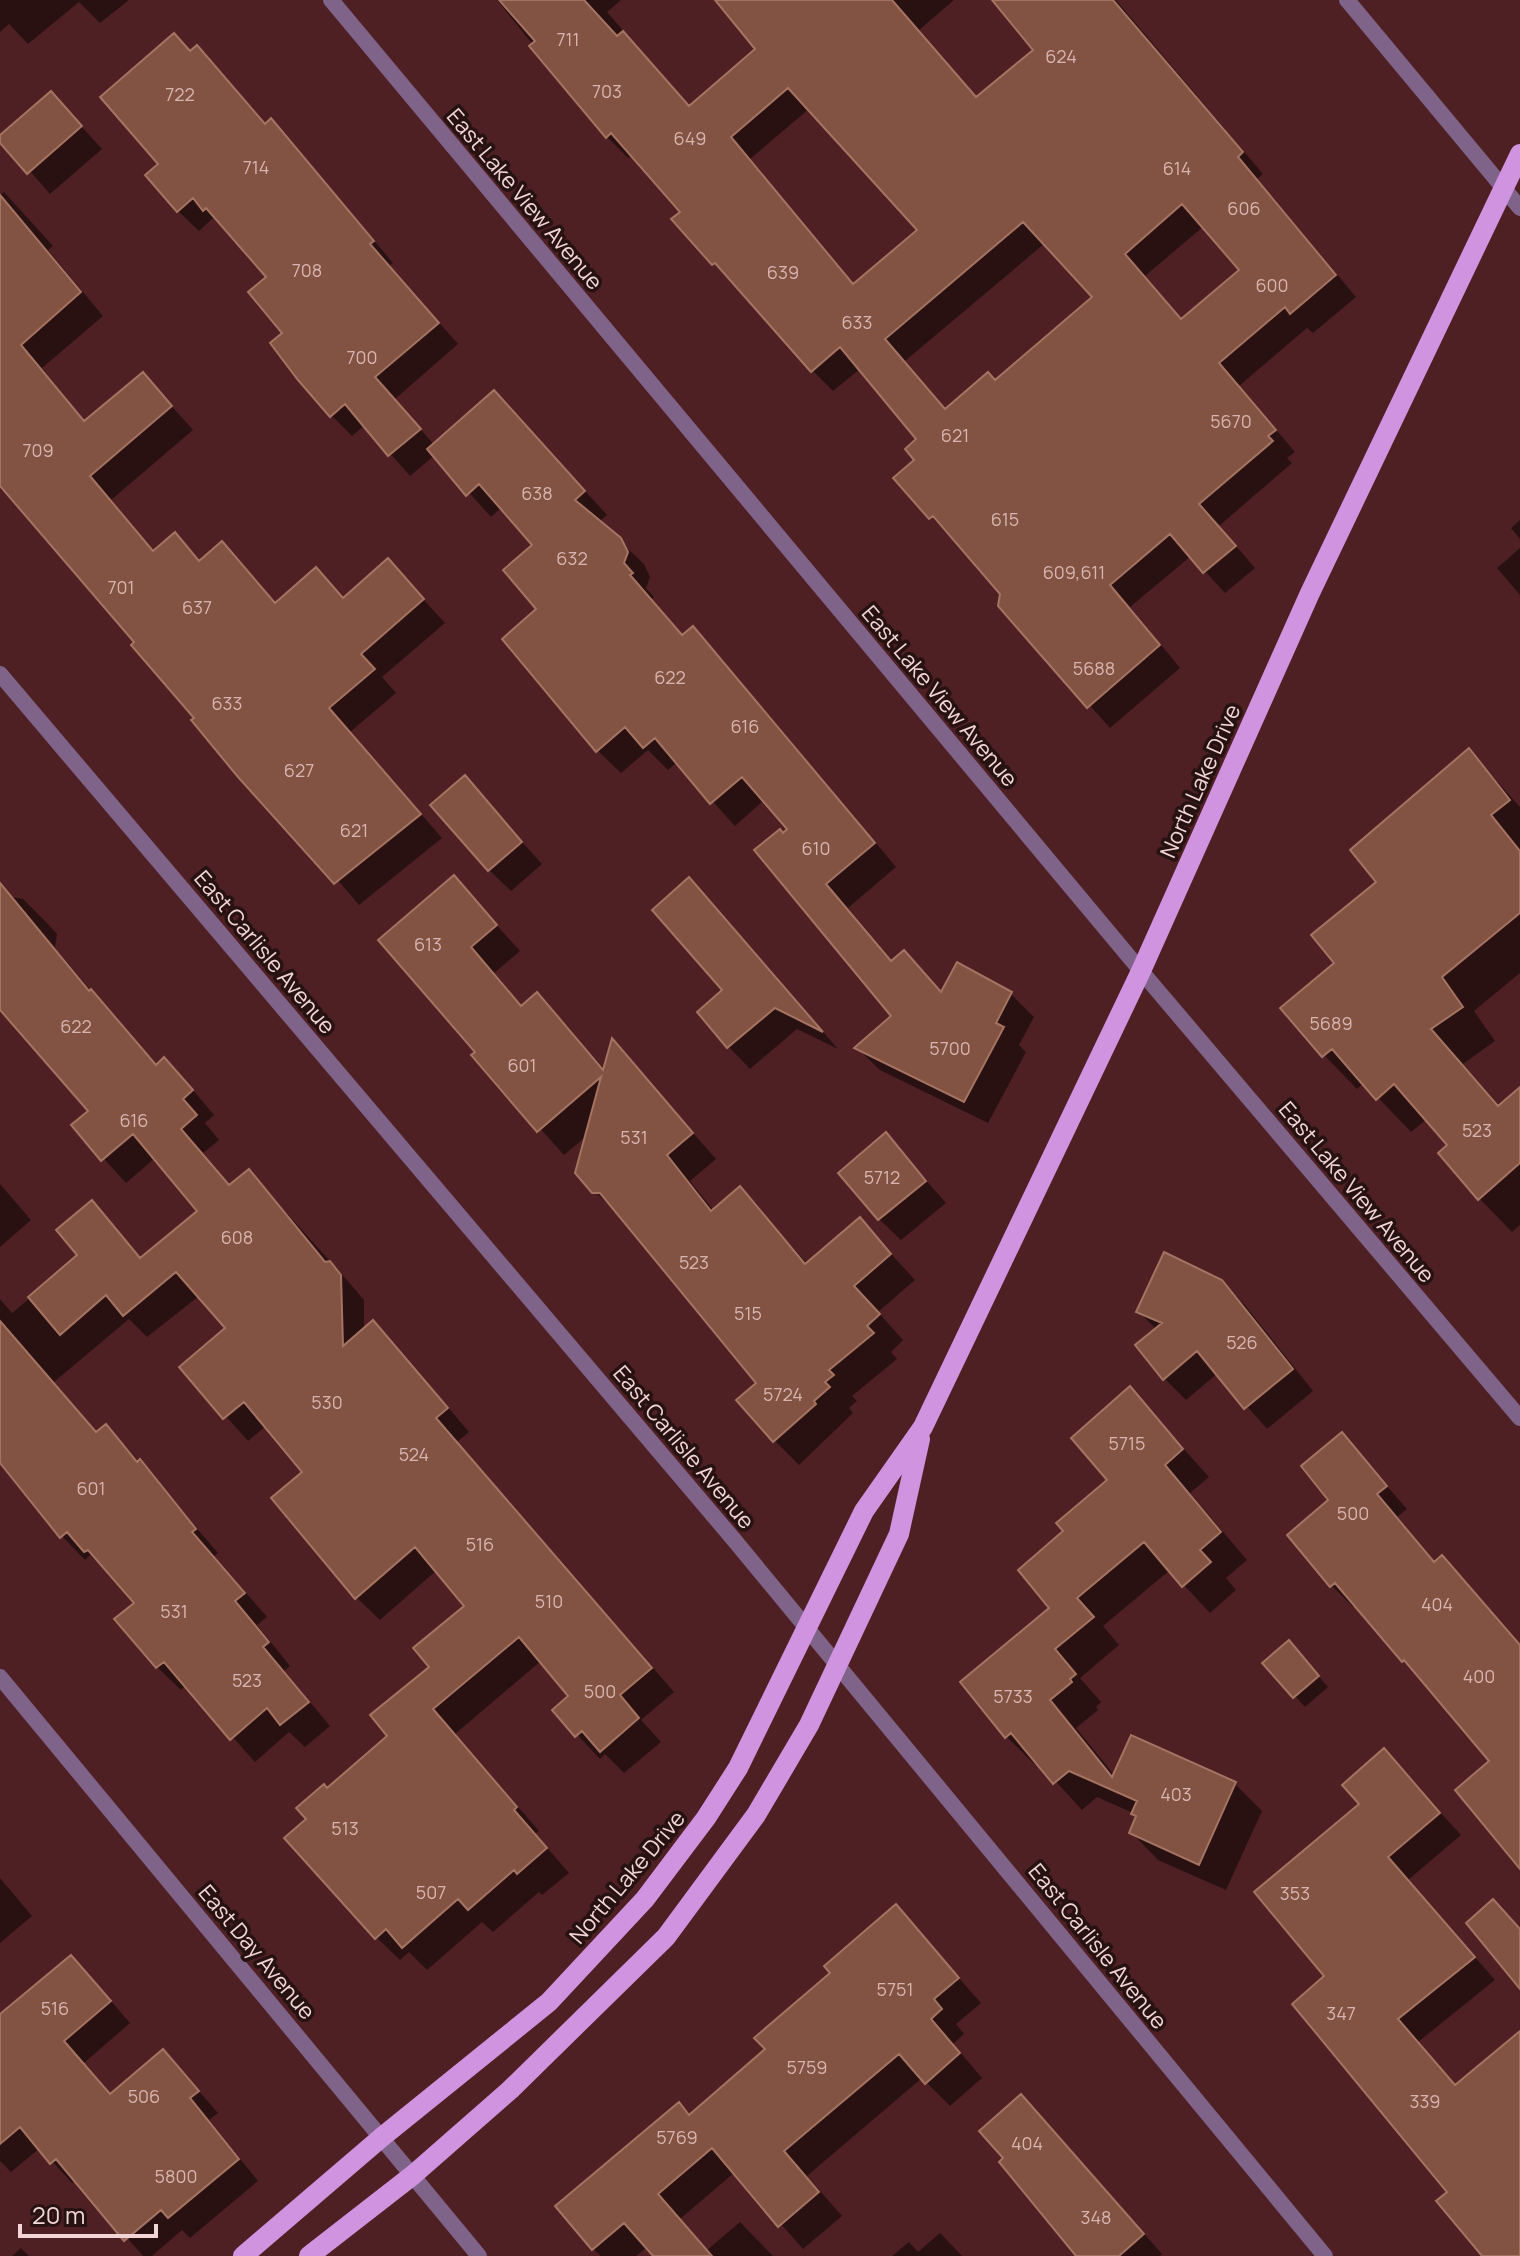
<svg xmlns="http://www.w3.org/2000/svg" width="1520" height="2256" font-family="Manrope,sans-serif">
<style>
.shadow{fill:#0007;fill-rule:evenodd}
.building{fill:#825343;stroke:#a57362;stroke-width:2;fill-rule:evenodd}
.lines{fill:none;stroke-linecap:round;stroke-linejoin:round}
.minor{stroke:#806389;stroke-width:16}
.primary{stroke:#cf93e0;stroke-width:20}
.labels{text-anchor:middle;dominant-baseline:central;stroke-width:7;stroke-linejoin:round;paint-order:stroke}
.number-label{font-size:18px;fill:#d8b4b0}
.street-label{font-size:22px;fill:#f4d5d5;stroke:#271212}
</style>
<rect width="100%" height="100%" fill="#4e2023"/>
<!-- shadow -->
<path class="shadow" d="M0,0H129L100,23L79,2L28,44L9,24L0,32Z
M497,0H621L607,12L690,107L758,50L718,0H954L919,30L977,98L1035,50L994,0H1116L1263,174L1257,179L1356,297L1313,333L1307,328L1239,386L1295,452L1287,458L1292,463L1219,526L1255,568L1225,593L1191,556L1130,607L1180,668L1110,728L1000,605L1002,594L896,478L917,460L919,439L860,369L833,391L812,370L674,219L683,212L633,154L628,158L607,137ZM809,109L920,230L855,285L750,159ZM1204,226L1242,270L1183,320L1145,276ZM1044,244L1095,297L995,382L947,410L905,361Z
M191,53L217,69L266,125L271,121L291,142L393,263L389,266L458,344L395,399L434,445L517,416L607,515L599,522L644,564L650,577L646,588L654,597L652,599L684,636L693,629L716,652L896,867L848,908L893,962L904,952L942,993L958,965L1011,994L1034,1017L1019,1045L1026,1052L988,1123L880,1070L857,1048L894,1017L783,835L790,829L764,800L735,826L677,762L668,770L648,750L621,773L598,751L505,639L539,610L535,546L502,507L491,517L435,455L410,476L365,425L352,436L331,415L285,333L269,277L226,228L213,218L199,231L178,211L161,164Z
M51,93L102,149L50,194L0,137Z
M4,192L53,246L48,250L103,316L42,368L86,422L143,374L193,430L111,500L155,552L175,534L201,561L222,544L276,604L316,569L345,599L388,561L445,623L382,677L396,693L350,732L442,838L359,905L0,482V195Z
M1520,520V539L1511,528Z
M1520,548V595L1497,568Z
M1469,750L1520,807V973L1474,1011L1495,1041L1463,1064L1500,1106L1520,1111V1225L1512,1232L1479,1198L1450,1146L1427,1119L1411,1132L1364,1083L1357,1089L1324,1055L1337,963L1378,882Z
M464,778L542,864L511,891L489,870Z
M454,878L520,951L494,973L523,1007L537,995L605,1070L613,1042L716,1159L690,1181L714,1211L740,1189L808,1264L860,1220L915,1280L878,1312L903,1340L891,1352L897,1359L852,1396L857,1401L849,1408L853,1413L799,1465L774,1440L759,1383L622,1217L594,1191L588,1135L564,1155L474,1055L478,1052Z
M689,880L711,902L838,1049L797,1029L750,1069L729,1047L699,1012L725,991Z
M1,895L23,899L47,923L57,934L55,948L91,991L158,1066L187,1083L214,1115L205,1123L219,1140L202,1154L231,1186L249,1171L353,1287L364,1300V1330L373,1322L396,1346L469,1432L457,1442L674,1692L641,1720L661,1742L624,1773L605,1754L600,1759L554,1710L571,1696L541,1661L455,1734L539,1831L535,1834L569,1873L542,1895L539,1892L493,1932L482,1922L427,1970L409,1952L400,1960L376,1937L309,1819L327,1790L390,1736L467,1606L437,1570L380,1620L356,1597L305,1472L266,1426L248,1441L182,1367L228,1329L199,1296L147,1337L129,1319L54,1382L98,1433L106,1426L129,1450L218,1553L214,1556L267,1617L257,1625L290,1666L284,1671L330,1726L305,1747L289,1732L255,1762L186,1685L181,1690L157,1667L117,1619L137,1603L111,1573L90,1555L85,1560L62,1536L0,1464V1299L12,1313L80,1256L92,1202L142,1259L200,1211L155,1158L126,1183L74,1126L91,1112L0,1004Z
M886,1135L946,1203L901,1240L879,1219Z
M0,1184L31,1220L0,1247Z
M1221,1281L1244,1304L1313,1391L1267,1429L1218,1373L1186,1400L1164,1378L1157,1330L1139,1312Z
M1130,1389L1209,1477L1190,1493L1247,1560L1226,1578L1236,1590L1210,1613L1170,1570L1103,1626L1119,1645L1080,1678L1101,1702L1096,1707L1098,1710L1076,1728L1115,1776L1235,1784L1262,1811L1226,1890L1158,1860L1131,1832L1138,1818L1133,1813L1097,1797L1082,1810L1037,1761L1034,1764L1007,1737L962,1682L1052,1608L1066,1532L1110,1480Z
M1342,1435L1407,1509L1397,1517L1436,1563L1442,1558L1520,1644V1866L1492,1761L1356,1605L1353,1607L1332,1586L1331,1500Z
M1299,1653L1328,1687L1305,1707L1265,1663Z
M1384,1751L1461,1835L1408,1880L1495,1980L1418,2042L1457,2086L1520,2033V2256H1483L1327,1976L1362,1804Z
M0,1878L32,1916L0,1943Z
M896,1907L981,2003L956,2024L964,2034L953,2044L982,2078L950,2106L922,2078L807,2176L842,2216L803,2249L735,2172L680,2219L707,2250L740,2222L773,2256H655L647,2247L636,2256H601L593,2249L690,2116L767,2049Z
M91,1978L130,2023L84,2063L112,2095L183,2073L218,2113L209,2120L258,2181L190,2238L182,2230L152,2256H143L76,2180L72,2183L40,2148L11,2172L0,2161V2017Z
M1040,2116L1162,2254L1160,2256H1077Z
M940,2233L962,2256H892L909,2242L918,2252Z
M21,2248L29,2256H12Z"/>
<!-- building -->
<path class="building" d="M499,0H584L617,36L623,31L689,106L755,49L715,0H892L976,97L1033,50L992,0H1113L1243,152L1238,157L1336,275L1290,314L1285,307L1219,363L1276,430L1268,436L1273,441L1199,504L1236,546L1203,573L1170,534L1110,585L1160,645L1087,708L998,606L1000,594L933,516L929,519L893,478L914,460L905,449L916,439L840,347L811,372L715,263L712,265L671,219L680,212L611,133L606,138L529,46L535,41ZM788,88L917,230L853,284L731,137ZM1182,204L1239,270L1181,319L1125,254ZM1023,222L1092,297L995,380L988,372L945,409L885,339Z
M174,33L190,51L197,45L265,124L271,118L374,241L370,244L439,323L375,377L421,429L388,456L345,404L330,417L298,380L270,343L282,333L248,292L266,277L206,208L203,211L193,198L177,212L145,175L158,164L100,97Z
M51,91L82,126L27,174L0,143V135Z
M0,195L81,292L21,345L84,421L143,372L172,406L90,476L153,551L175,532L199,561L222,541L275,603L316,567L343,598L388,558L424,599L361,654L375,669L329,708L421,814L334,884L238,777L191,720L194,718L131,645L134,642L0,486Z
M494,390L585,491L575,500L621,538L628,552L624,563L633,573L630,575L682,635L693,626L875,843L826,884L891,961L904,950L941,992L957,962L1012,992L996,1023L1004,1027L964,1102L854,1048L891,1016L754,850L780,829L783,833L787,829L742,777L710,804L655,738L643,748L625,727L596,752L502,639L536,609L503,570L532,545L479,484L466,496L427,449Z
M1469,748L1510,800L1491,815L1520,851V913L1442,977L1463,1007L1431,1029L1498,1106L1520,1087V1163L1478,1200L1438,1153L1447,1145L1394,1084L1376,1100L1332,1049L1322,1057L1280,1008L1334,963L1311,935L1376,882L1350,850Z
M465,775L522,842L488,871L430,805Z
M454,875L497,925L471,947L521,1006L537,992L603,1070L612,1038L693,1133L667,1155L711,1211L740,1186L805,1264L860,1217L891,1254L854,1286L880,1314L867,1326L874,1333L829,1370L834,1375L825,1382L830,1387L814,1401L816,1404L773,1442L736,1400L756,1383L600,1193H592L575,1173L601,1077L537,1132L471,1055L475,1052L378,940Z
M689,877L823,1032L775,1008L727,1048L697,1012L722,990L652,910Z
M0,883L89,991L91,989L156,1065L164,1057L193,1090L183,1099L197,1115L181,1129L229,1185L249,1169L325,1262L330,1261L341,1275L343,1346L373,1320L448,1408L436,1418L652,1668L620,1695L639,1718L600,1752L582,1731L575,1737L552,1710L568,1696L519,1637L433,1709L517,1807L514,1810L547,1848L517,1874L514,1870L468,1910L458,1899L402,1948L386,1929L375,1939L284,1838L306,1819L296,1808L324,1784L327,1788L387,1736L370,1715L429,1667L413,1648L464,1606L415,1547L355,1599L271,1498L302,1472L244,1402L223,1419L179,1367L225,1328L176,1272L123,1316L106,1295L60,1335L28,1297L77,1255L56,1230L92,1200L140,1258L197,1211L133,1134L101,1161L71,1125L88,1111L0,1010Z
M886,1132L926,1181L878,1220L838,1173Z
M1164,1252L1222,1280L1293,1369L1244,1409L1197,1351L1163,1380L1135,1345L1162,1323L1136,1312Z
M0,1321L96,1432L106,1424L137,1462L140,1459L196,1529L192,1532L245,1593L235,1601L269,1642L263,1647L309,1702L280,1725L267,1708L230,1740L164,1662L156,1668L114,1619L134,1603L88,1550L84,1552L67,1532L60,1538L0,1463Z
M1130,1386L1183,1449L1165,1465L1221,1532L1200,1550L1211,1562L1182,1587L1144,1542L1077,1598L1094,1617L1055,1649L1076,1674L1070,1679L1072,1682L1050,1700L1112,1777L1131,1735L1236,1782L1199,1865L1129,1833L1136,1816L1131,1814L1137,1801L1069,1771L1053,1784L1011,1733L1005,1738L960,1682L1049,1608L1018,1570L1063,1531L1056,1523L1107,1480L1071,1438Z
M1342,1432L1387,1486L1377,1494L1434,1562L1442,1555L1520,1645V1869L1455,1790L1489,1761L1404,1660L1402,1662L1335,1583L1330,1587L1287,1535L1328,1500L1301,1466Z
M1289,1640L1319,1676L1293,1698L1262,1663Z
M1384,1748L1440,1813L1388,1857L1475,1957L1398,2019L1455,2085L1520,2031V2256H1482L1436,2201L1447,2192L1292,2004L1324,1976L1254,1892L1359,1804L1342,1785Z
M1493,1899L1520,1929V1989L1466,1923Z
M896,1904L959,1978L934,1999L942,2009L931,2019L960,2053L925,2084L899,2054L784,2151L819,2192L778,2227L712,2148L658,2194L712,2256H653L624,2223L592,2250L555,2206L679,2102L689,2115L765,2049L754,2038L830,1973L824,1966Z
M71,1955L111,2001L64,2041L110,2094L163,2049L199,2091L190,2098L239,2159L168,2218L161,2210L124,2241L56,2159L50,2164L20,2127L0,2144V2014Z
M1021,2094L1144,2234L1119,2256H1076L999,2162L1003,2158L979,2131Z"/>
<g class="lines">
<!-- minor -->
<path class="minor" d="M331,0L1141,971L1520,1418
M1347,0L1520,208
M0,674L735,1541L1325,2256
M0,1677L479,2256"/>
<!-- primary -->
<path class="primary" d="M243,2256L382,2137L549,2002L645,1899L706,1818L738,1768L864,1511L923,1427L1141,971L1310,593L1520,154
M309,2256L413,2175L510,2090L666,1937L756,1815L809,1725L899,1534L920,1439"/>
</g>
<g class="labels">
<!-- number labels -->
<g class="number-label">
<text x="568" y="39">711</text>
<text x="1061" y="56">624</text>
<text x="607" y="91">703</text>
<text x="180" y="94">722</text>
<text x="690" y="138">649</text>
<text x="256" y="167">714</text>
<text x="1177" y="168">614</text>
<text x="1244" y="208">606</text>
<text x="307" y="270">708</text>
<text x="783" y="272">639</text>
<text x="1272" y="285">600</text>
<text x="857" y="322">633</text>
<text x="362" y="357">700</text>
<text x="1231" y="421">5670</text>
<text x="955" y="435">621</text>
<text x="38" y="450">709</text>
<text x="537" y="493">638</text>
<text x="1005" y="519">615</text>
<text x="572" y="558">632</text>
<text x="1074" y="572">609,611</text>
<text x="121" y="587">701</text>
<text x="197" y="607">637</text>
<text x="1094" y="668">5688</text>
<text x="670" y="677">622</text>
<text x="227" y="703">633</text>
<text x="745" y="726">616</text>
<text x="299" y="770">627</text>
<text x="354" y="830">621</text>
<text x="816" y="848">610</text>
<text x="428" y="944">613</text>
<text x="1331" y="1023">5689</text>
<text x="76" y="1026">622</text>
<text x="950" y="1048">5700</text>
<text x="522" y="1065">601</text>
<text x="134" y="1120">616</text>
<text x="1477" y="1130">523</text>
<text x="634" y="1137">531</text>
<text x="882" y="1177">5712</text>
<text x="237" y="1237">608</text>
<text x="694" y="1262">523</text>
<text x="748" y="1313">515</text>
<text x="1242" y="1342">526</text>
<text x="783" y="1394">5724</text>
<text x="327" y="1402">530</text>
<text x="1127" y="1443">5715</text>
<text x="414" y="1454">524</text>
<text x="91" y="1488">601</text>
<text x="1353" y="1513">500</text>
<text x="480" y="1544">516</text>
<text x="549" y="1601">510</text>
<text x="1437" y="1604">404</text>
<text x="174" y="1611">531</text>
<text x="1479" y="1676">400</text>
<text x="247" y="1680">523</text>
<text x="600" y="1691">500</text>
<text x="1013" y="1696">5733</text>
<text x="1176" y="1794">403</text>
<text x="345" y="1828">513</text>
<text x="431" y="1892">507</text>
<text x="1295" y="1893">353</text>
<text x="895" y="1989">5751</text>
<text x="55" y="2008">516</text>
<text x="1341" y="2013">347</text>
<text x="807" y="2067">5759</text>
<text x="144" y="2096">506</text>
<text x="1425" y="2101">339</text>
<text x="677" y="2137">5769</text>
<text x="1027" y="2143">404</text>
<text x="176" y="2176">5800</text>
<text x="1096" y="2217">348</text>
</g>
<!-- street labels -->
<g class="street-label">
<text transform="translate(525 199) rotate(50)">East Lake View Avenue</text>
<text transform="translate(940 696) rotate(50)">East Lake View Avenue</text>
<text transform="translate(1200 781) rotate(-66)">North Lake Drive</text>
<text transform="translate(265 952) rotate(50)">East Carlisle Avenue</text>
<text transform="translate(1357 1192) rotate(50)">East Lake View Avenue</text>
<text transform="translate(684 1447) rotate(50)">East Carlisle Avenue</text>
<text transform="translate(627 1877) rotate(-50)">North Lake Drive</text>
<text transform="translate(1098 1946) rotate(51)">East Carlisle Avenue</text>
<text transform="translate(257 1952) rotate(50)">East Day Avenue</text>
</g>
</g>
<!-- scale -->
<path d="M20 2224v12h136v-12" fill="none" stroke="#f4d5d5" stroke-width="4"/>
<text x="32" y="2224" font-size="24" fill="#f4d5d5" stroke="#271212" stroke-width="6" paint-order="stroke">20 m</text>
</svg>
